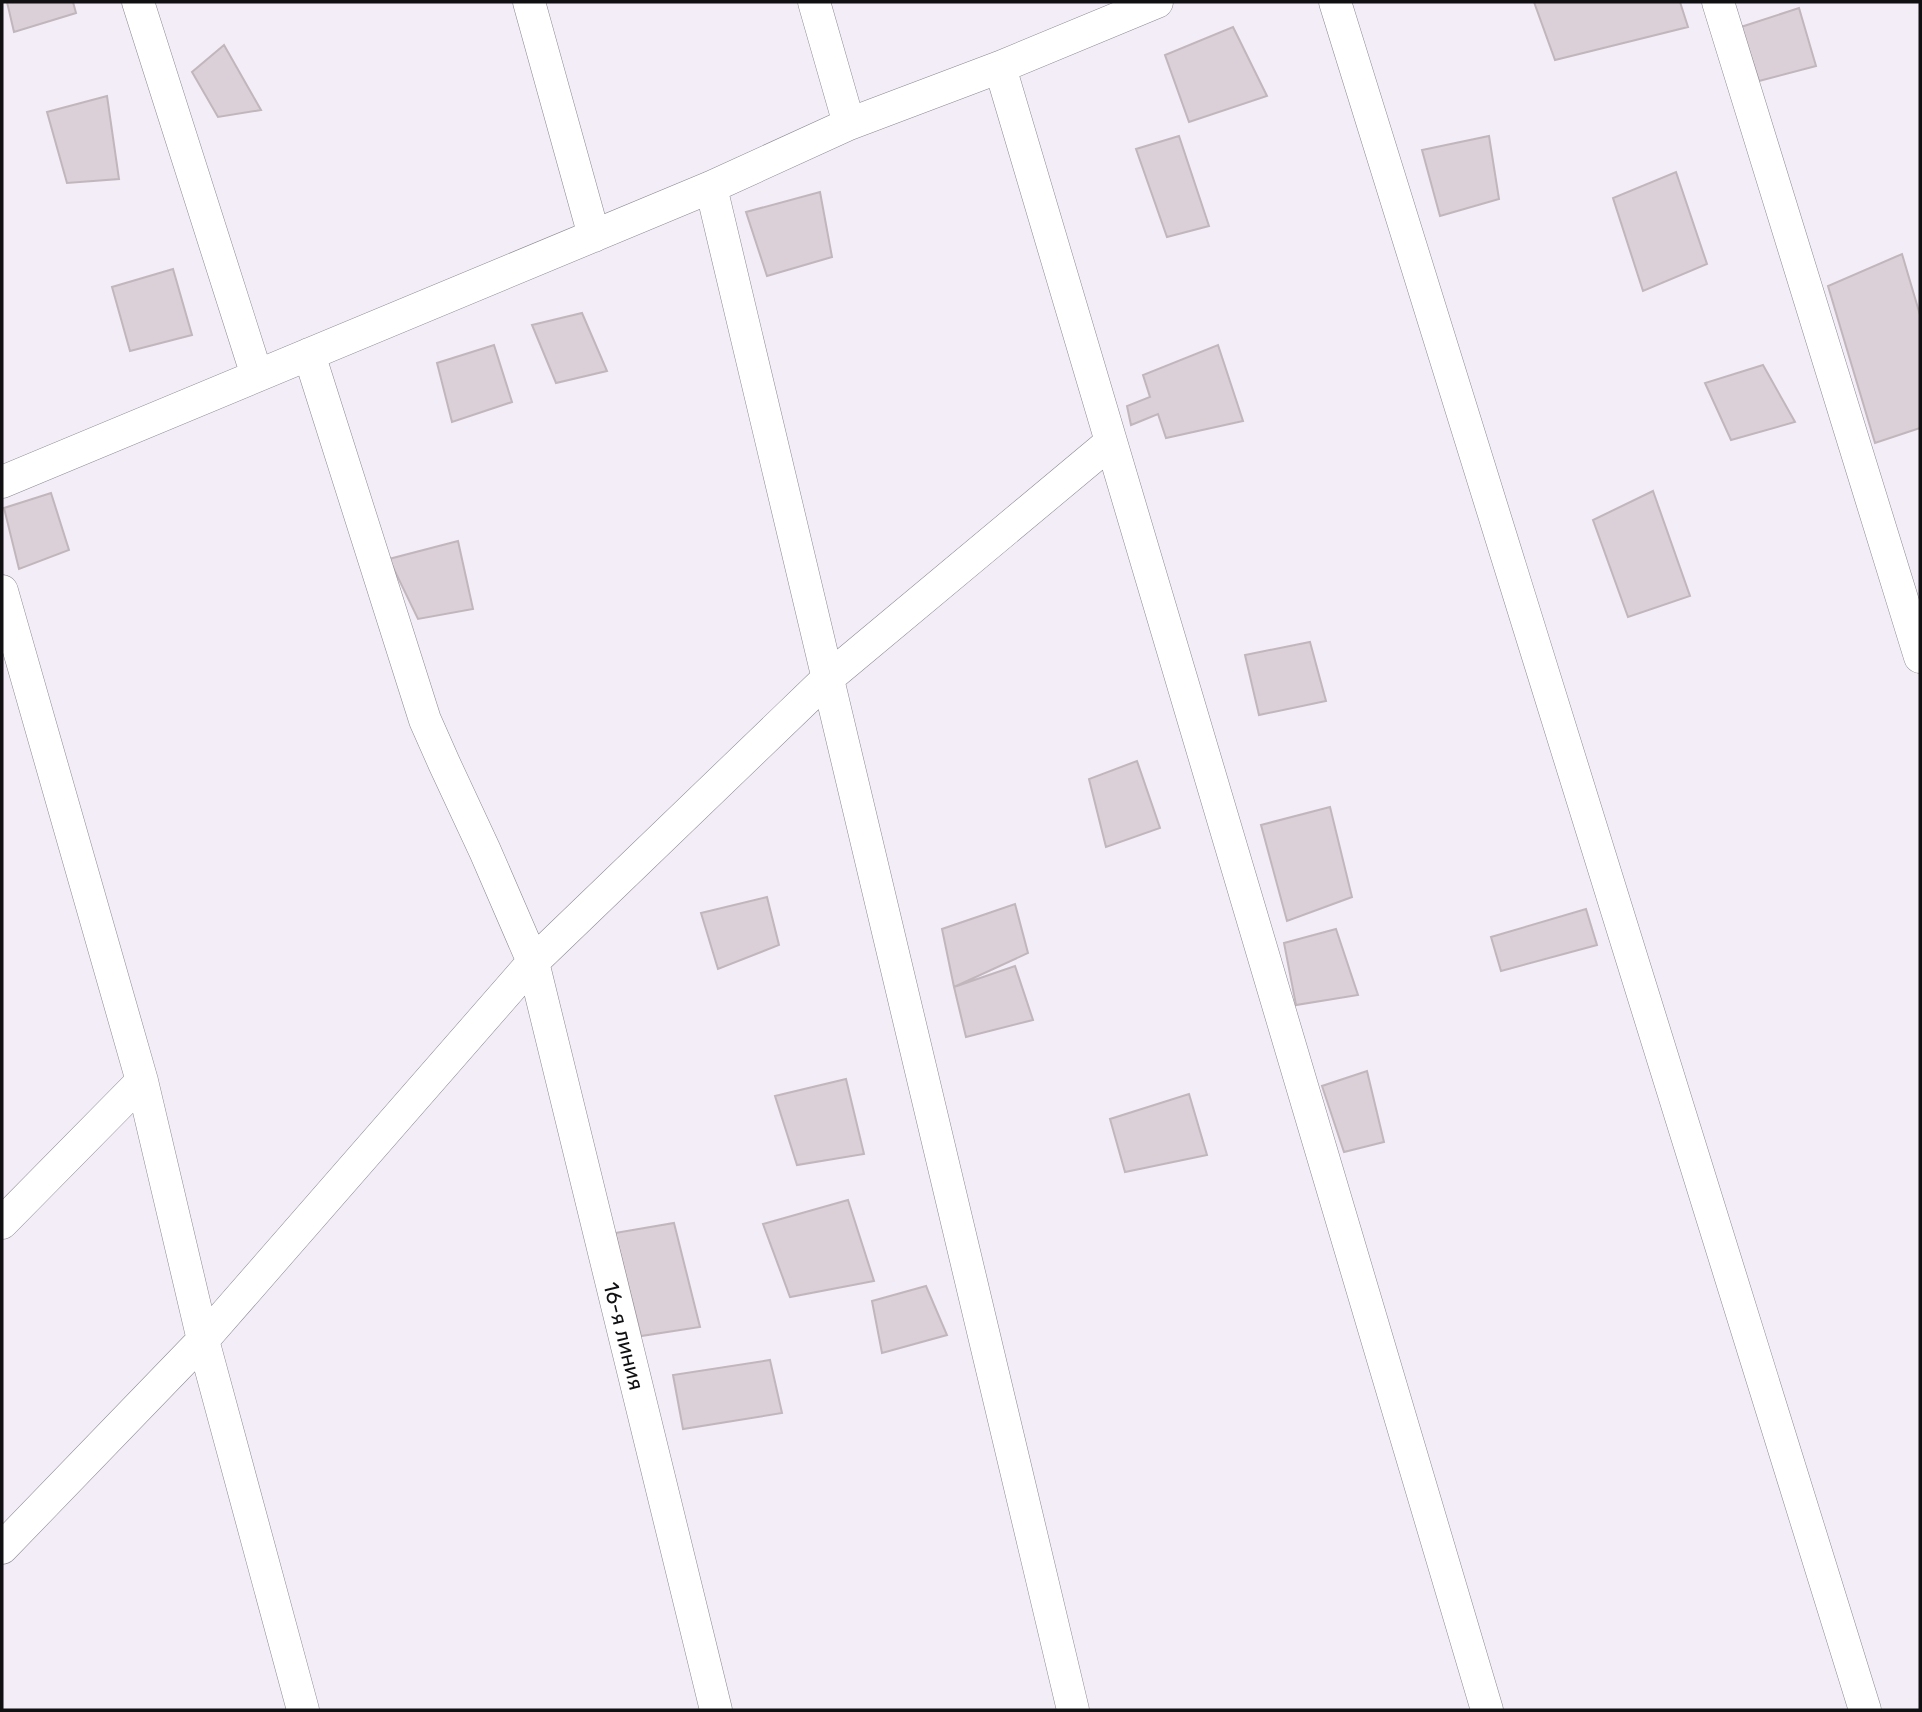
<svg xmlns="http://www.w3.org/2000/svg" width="1922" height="1712" font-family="Rubik,sans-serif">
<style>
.building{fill:#dbd0d7;stroke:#c1b6bc;stroke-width:2}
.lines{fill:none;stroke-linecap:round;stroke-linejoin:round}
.street-casing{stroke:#8c8891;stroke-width:33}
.street{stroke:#fff;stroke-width:32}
.labels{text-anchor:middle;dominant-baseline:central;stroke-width:6;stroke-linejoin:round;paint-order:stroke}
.street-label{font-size:21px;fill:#100f12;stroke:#fff}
</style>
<rect width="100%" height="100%" fill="#f2edf7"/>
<!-- building -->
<path class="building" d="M7,2H73L76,13L14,32Z
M1534,2H1680L1688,27L1555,60Z
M1799,8L1816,66L1759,81L1741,27Z
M1233,27L1267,96L1189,122L1165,55Z
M224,45L261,110L218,117L192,72Z
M107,96L119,179L67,183L47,112Z
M1179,136L1209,226L1167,237L1136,149Z
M1489,136L1499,199L1440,216L1422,150Z
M1676,172L1707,264L1643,291L1613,198Z
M820,192L832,257L767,276L746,212Z
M1902,254L1920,315V428L1875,443L1828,286Z
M173,269L192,335L130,351L112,287Z
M582,313L607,371L556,383L532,325Z
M494,345L512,402L452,422L437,363Z
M1218,345L1243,421L1166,438L1158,414L1131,425L1127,406L1150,397L1143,375Z
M1763,365L1795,422L1731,440L1705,383Z
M1653,491L1690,596L1628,617L1593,520Z
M51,493L69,550L19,569L4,508Z
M458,541L473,609L418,619L389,559Z
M1310,642L1326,701L1259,715L1245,655Z
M1137,761L1160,828L1106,847L1089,779Z
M1330,807L1352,897L1287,921L1261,825Z
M767,897L779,945L718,969L701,913Z
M1015,904L1028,953L954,987L942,929Z
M1586,909L1597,945L1501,971L1491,937Z
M1336,929L1358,995L1296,1005L1284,943Z
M1015,966L1033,1020L966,1037L954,987Z
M1367,1071L1384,1142L1344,1152L1322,1086Z
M846,1079L864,1154L797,1165L775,1096Z
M1189,1094L1207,1155L1125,1172L1110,1119Z
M848,1200L874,1281L790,1297L763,1224Z
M674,1223L700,1327L641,1336L615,1233Z
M926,1286L947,1335L882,1353L872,1301Z
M770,1360L782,1413L683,1429L673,1375Z"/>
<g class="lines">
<defs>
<path id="street" d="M138,2L257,376
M529,2L594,236
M814,2L849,124
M1335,2L1865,1710
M1718,2L1920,657
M1000,67L1487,1710
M711,187L1073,1710
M309,354L425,720L444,763L485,851L533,962L716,1710
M2,482L711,187L849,124L1000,67L1157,2
M2,591L142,1081L203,1340L303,1710
M2,1223L142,1081
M2,1548L203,1340L533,962L828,678L1111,442"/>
</defs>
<!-- street casing -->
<use href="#street" class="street-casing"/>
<!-- street -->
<use href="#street" class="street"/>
</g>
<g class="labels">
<!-- street labels -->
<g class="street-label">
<text transform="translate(624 1336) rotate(76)">16-я линия</text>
</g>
</g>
<!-- border -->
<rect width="1922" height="1712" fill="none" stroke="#100f12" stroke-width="7"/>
</svg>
